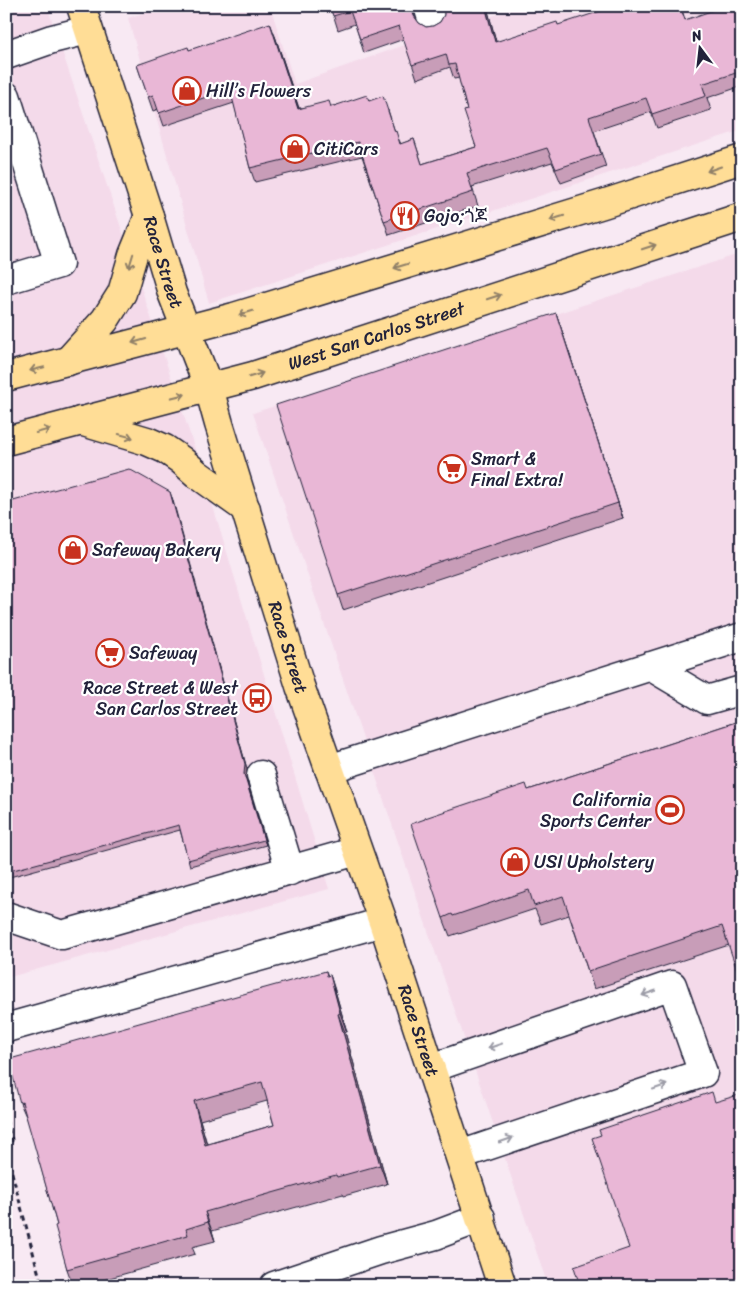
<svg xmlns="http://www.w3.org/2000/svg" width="748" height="1292" font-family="Sriracha,'Noto Sans Ethiopic',sans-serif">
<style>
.built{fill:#f4daea}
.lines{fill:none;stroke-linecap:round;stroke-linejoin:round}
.minor-casing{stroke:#22223b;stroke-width:31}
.major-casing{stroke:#22223b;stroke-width:31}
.path{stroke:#22223b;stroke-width:3;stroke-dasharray:5 4;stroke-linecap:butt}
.minor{stroke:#fff;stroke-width:28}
.major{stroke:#ffdd96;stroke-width:28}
.wall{fill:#c89db8;stroke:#22223b;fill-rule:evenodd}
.shaded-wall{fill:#a38096;stroke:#22223b}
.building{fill:#e9b7d6;stroke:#22223b;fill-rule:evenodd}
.oneway{stroke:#908068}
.oneway2{stroke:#9c9ca7}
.labels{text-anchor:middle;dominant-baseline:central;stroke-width:4.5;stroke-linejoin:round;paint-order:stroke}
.poi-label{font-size:18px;fill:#22223b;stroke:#fff;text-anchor:start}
.street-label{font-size:18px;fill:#22223b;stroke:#fff}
</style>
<rect width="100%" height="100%" fill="#f8e9f3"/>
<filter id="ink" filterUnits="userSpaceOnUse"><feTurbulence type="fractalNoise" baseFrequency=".02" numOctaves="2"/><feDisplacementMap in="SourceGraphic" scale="10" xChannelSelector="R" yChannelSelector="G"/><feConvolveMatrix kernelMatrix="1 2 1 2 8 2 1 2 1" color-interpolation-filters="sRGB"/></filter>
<g filter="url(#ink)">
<!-- built -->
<path class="built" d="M6,6H47L202,470L329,889L6,978Z
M166,6H270L295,84L430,36L523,6H742V130L209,303L128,18Z
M742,253V1286H548L253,413Z"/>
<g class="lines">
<defs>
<path id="minor" d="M428,6L434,25
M6,55L52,39L88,30
M6,96L59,264L6,280
M650,666L707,700L742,690
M329,769L742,637
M261,775L290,871
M6,916L62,935L357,851
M6,1028L383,922
M432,1068L672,985L703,1073L460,1155
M274,1286L381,1250L436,1235L481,1218"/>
<g id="major">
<path id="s1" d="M81,6L149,216L172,293L209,388L219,424L300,686L383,922L502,1286"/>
<path d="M68,361L105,320L122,293L133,255L149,216"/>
<path d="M6,377L234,317L603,204L742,159"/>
<path d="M80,421L147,441L165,449L181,460L197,474L246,509"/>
<path id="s2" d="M6,441L253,376L742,217"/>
</g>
</defs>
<!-- minor casing -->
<use href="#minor" class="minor-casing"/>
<!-- major casing -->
<use href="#major" class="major-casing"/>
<!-- path -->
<path class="path" d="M6,1120L12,1140L8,1158L42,1286"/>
<!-- minor -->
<use href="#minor" class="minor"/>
<!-- major -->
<use href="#major" class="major"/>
</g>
<!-- wall -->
<path class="wall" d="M324,6H413V11L415,18L419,23L426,27L433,26L440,22L444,15V6H502L488,11L496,42L558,25L681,6L685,20L742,6V86L707,98L711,110L657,128L651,112L594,131L606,167L561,183L552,162L472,187L478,206L389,235L362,156L255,182L250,168L234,103L164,126L158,109L153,111L137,65L189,50L275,36L299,108L332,106L369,101L388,110L395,132L401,144L414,139L422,164L476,147L459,78L454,79L450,67L417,79L404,39L364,53L355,24L338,30L333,14Z
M556,313L623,518L343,610L338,595Z
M172,497L247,769L246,780L266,845L190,866L180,830L6,878V503Z
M742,720L729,945L594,989L569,915L541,924L535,909L459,934V933L450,936L443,918L528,790Z
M326,971L328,976L330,975L336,994L347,1032H345L387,1184L344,1196L343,1194L212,1231L215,1241L192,1247L195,1254L81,1286H73L67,1269L57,1225L28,1121L20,1103ZM267,1101L274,1125L207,1144L200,1120Z"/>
<!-- shaded-wall -->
<path class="shaded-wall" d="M485,6H486L488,11L500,56L495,42Z
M270,23L275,36L303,122L298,109Z
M556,313L561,328L623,518L618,503Z
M170,492L247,769L246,780L266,845L244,774Z
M330,975L336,994L347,1032L340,1013Z
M338,1014L345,1032L387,1184L380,1165Z
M194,1101L200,1120L212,1163L205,1145Z
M205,1212L212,1231L215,1241L208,1222Z"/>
<!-- building -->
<path class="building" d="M330,6H411L414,16L419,23L426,27L433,26L440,22L444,15V6H485L495,42L557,22L558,25L610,8L609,6H680L685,20L725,6H742V71L702,84L706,96L652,114L646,98L589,117L601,154L556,169L547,148L467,173L473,192L384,221L358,142L250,168L230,89L159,113L153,95L148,97L137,65L188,47L189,50L270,23L298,109L329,101L331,107L367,95L369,101L383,96L395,132L396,131L400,144L414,139L422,164L476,147L464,111L467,110L455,64L449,65L446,54L412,65L399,26L360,39L350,11L333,16Z
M556,313L618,503L338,595L276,405Z
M129,469L170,492L245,764L244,774L264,840L188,860L179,825L6,872V503Z
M742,720V985L722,926L588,971L563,896L534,906L529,890L453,916L452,914L443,918L411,824L425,819V818L526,784L528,790Z
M326,971L327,976L330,975L340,1013L338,1014L380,1165L337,1177L336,1175L205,1212L208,1222L186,1229L188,1235L67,1269L55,1226L57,1225L22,1102L20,1103L10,1066L12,1065L10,1059ZM262,1082L274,1125L205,1145L194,1101Z
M712,1092L715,1102L742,1094V1286H580L574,1267L629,1248L592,1138L601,1135L599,1130Z"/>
<!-- one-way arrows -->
<defs><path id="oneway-shaft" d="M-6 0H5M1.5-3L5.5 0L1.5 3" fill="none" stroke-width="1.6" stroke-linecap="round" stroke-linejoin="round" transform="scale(1.25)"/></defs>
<g class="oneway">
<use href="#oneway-shaft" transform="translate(714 169) rotate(161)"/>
<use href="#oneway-shaft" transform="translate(557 218) rotate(163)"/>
<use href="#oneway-shaft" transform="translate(649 247) rotate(-18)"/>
<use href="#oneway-shaft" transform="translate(131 261) rotate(107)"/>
<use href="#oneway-shaft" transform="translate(401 266) rotate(163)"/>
<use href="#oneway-shaft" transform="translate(494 297) rotate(-18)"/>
<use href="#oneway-shaft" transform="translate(246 313) rotate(163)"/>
<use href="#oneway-shaft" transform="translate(139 341) rotate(164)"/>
<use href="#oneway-shaft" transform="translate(37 369) rotate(166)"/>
<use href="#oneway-shaft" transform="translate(256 375) rotate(-17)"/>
<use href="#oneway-shaft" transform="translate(178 396) rotate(-14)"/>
<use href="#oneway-shaft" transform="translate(43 431) rotate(-15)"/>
<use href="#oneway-shaft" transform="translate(126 436) rotate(15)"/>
</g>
<g class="oneway2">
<use href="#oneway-shaft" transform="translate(649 993) rotate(161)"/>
<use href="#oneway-shaft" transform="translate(495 1046) rotate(161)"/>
<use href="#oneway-shaft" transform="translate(660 1087) rotate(-19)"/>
<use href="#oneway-shaft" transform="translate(506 1140) rotate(-19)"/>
</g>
</g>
<!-- icons -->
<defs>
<symbol id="shop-ring" viewBox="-11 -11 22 22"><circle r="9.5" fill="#fff" stroke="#c8321e" stroke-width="1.5"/><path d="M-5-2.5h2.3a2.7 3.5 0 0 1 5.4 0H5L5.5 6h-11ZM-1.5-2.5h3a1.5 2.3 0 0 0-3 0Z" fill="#c8321e"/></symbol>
<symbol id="restaurant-ring" viewBox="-11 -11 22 22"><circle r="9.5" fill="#fff" stroke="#c8321e" stroke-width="1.5"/><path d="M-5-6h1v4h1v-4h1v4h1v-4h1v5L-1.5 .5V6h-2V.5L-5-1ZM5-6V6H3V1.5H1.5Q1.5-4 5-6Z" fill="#c8321e"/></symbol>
<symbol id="supermarket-ring" viewBox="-11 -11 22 22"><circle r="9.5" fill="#fff" stroke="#c8321e" stroke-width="1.5"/><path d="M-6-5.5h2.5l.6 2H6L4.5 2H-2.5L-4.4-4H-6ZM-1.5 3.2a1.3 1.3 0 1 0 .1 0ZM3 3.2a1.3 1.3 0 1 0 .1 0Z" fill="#c8321e"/></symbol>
<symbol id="bus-ring" viewBox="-11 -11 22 22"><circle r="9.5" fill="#fff" stroke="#c8321e" stroke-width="1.5"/><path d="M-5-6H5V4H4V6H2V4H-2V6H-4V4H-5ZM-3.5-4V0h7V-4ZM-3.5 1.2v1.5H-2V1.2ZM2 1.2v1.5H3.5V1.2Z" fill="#c8321e"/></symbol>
<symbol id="stadium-ring" viewBox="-11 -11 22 22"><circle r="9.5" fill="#fff" stroke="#c8321e" stroke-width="1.5"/><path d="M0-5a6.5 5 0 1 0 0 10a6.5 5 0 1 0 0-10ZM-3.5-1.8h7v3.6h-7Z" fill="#c8321e"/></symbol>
</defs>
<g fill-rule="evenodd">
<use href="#shop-ring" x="171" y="75" width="32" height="32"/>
<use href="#shop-ring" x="279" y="133" width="32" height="32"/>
<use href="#restaurant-ring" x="389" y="200" width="32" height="32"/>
<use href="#supermarket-ring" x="436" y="453" width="32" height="32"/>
<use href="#shop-ring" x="57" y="534" width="32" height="32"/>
<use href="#supermarket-ring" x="94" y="637" width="32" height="32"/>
<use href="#bus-ring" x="241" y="682" width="32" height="32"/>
<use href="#stadium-ring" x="654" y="794" width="32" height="32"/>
<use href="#shop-ring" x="499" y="846" width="32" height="32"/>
</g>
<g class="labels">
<!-- poi labels -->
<g class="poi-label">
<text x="206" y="91">Hill’s Flowers</text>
<text x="314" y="149">CitiCars</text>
<text x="424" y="216">Gojo;ጎጆ</text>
<text x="471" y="459">Smart &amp;<tspan x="471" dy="21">Final Extra!</tspan></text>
<text x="92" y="550">Safeway Bakery</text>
<text x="129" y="653">Safeway</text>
<text x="238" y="688" text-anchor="end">Race Street &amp; West<tspan x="238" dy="21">San Carlos Street</tspan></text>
<text x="651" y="800" text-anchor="end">California<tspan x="651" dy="21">Sports Center</tspan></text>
<text x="534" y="862">USI Upholstery</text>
</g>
<!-- street labels -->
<g class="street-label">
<text stroke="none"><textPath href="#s1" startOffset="269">Race Street</textPath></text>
<text stroke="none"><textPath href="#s2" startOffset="385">West San Carlos Street</textPath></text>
<text stroke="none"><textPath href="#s1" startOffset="674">Race Street</textPath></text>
<text stroke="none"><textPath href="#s1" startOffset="1079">Race Street</textPath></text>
</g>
</g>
<!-- margin -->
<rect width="748" height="1292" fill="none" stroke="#fff" stroke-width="25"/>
<rect x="12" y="12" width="723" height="1267" fill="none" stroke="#22223b" stroke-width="2" filter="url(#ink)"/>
<!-- north arrow -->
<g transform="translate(700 48) rotate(345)" stroke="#ffffff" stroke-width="4" paint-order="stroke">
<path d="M0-4L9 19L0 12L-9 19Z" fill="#22223b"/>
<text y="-8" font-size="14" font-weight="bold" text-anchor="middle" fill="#22223b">N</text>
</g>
</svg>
